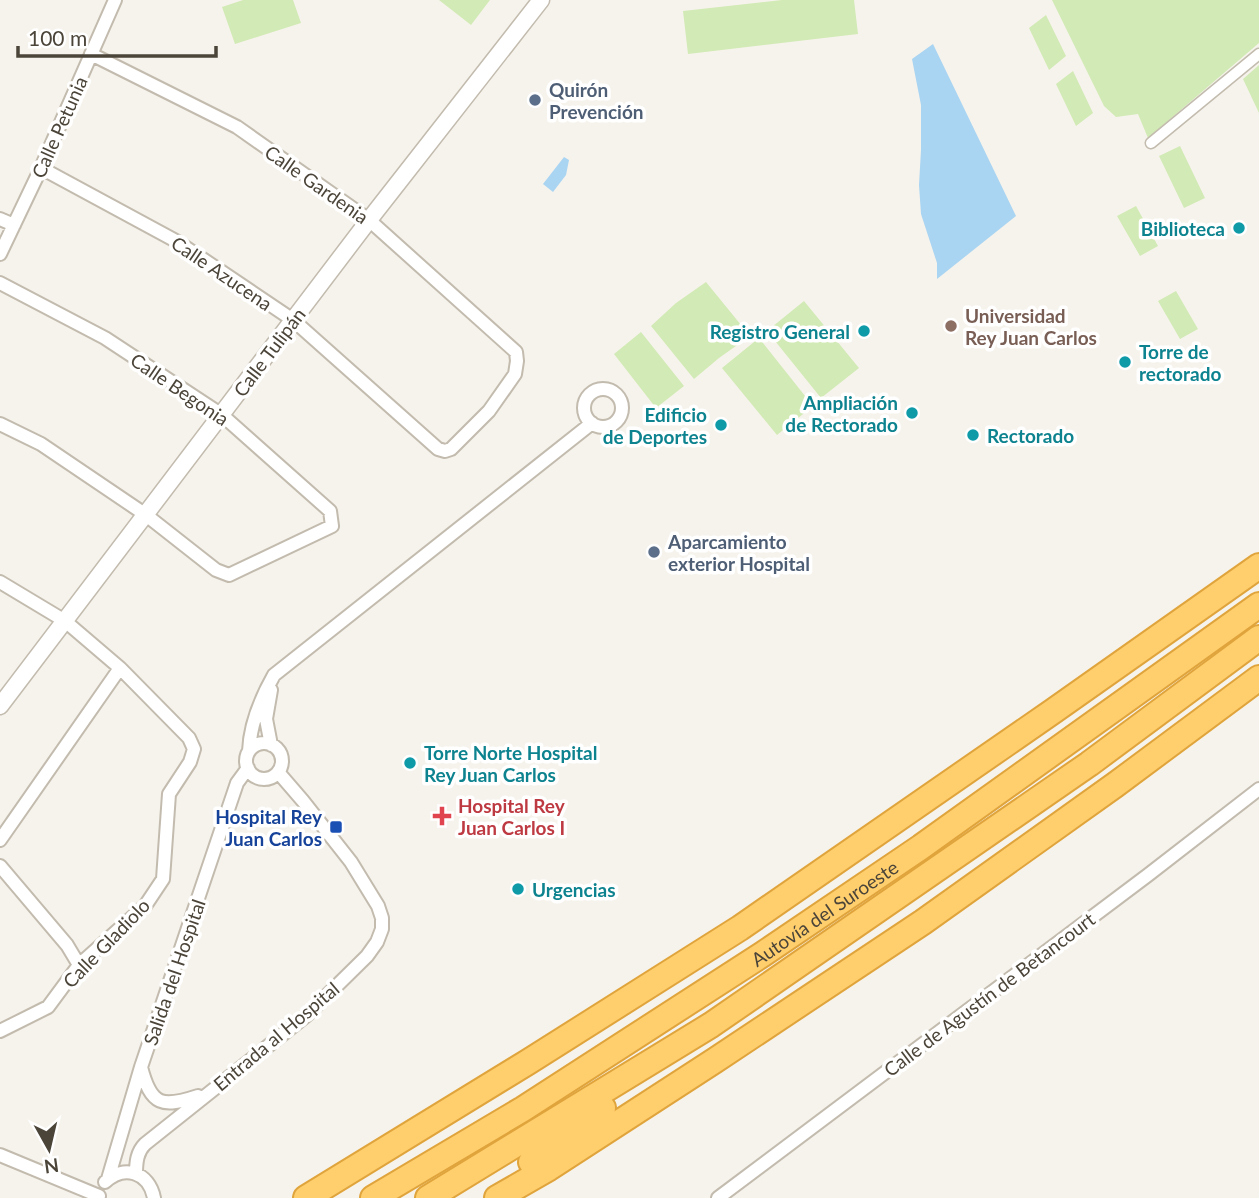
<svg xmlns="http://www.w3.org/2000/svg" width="1259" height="1198" font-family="Lato,sans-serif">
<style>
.green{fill:#d2eab5}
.water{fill:#a9d4f2}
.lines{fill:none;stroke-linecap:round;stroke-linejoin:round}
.pedestrian-casing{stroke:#c2bbae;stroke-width:13}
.minor-casing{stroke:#c2bbae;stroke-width:16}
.tertiary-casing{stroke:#c2bbae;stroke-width:19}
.motorway-casing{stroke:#e0a43c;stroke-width:28}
.pedestrian{stroke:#fff;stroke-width:10}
.minor{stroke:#fff;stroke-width:12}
.tertiary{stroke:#fff;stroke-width:16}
.motorway{stroke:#ffcf6e;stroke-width:24}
.service-dot{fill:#5c6f8a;stroke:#fff;stroke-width:2.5}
.culture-dot{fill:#0f9aa8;stroke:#fff;stroke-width:2.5}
.education-dot{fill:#8d6e63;stroke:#fff;stroke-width:2.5}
.health-dot{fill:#e0444e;stroke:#fff;stroke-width:2.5}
.transit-dot{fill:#1a4fb4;stroke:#fff;stroke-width:2.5}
.labels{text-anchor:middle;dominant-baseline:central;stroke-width:7;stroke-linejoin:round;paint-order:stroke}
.service-label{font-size:19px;font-weight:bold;fill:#4e5e75;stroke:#fff;text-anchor:start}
.street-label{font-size:19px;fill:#4b4439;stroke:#fff}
.culture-label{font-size:19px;font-weight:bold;fill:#0d838f;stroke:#fff;text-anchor:end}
.education-label{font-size:19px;font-weight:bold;fill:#785e54;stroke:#fff;text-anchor:start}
.health-label{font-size:19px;font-weight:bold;fill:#be3a42;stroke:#fff;text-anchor:start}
.transit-label{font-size:19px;font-weight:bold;fill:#164399;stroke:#fff;text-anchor:end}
</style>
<rect width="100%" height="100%" fill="#f6f3ec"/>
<!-- green -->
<path class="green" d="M243,0H293L301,23L235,44L222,7Z
M439,0H490L471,25Z
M782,0H854L858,34L688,54L683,11Z
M1052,0H1259V43L1148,138L1138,114L1116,117L1104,106Z
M1046,15L1066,56L1049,70L1029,28Z
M1259,65V113L1243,79Z
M1073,71L1093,113L1076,126L1056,84Z
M1180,146L1205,198L1184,208L1159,156Z
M1136,206L1158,246L1140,256L1117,216Z
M706,282L750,336L719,358L694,379L651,326L676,303Z
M1176,291L1198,329L1180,339L1158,301Z
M804,301L859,368L821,398L767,331Z
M641,332L684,386L656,408L614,354Z
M759,338L813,406L777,435L722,368Z"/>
<!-- water -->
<path class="water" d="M933,44L1016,216L937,279V263L921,214L919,185L921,150V105L912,59Z
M564,157L569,160L566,175L553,192L543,184Z"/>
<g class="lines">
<defs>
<path id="pedestrian" d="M1151,143L1259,54"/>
<path id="minor" d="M41,168L176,241L293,320L438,449L445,451L451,449L489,411L515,374L517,361L516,352L369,220L237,127L91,54
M0,219L14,225
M0,254L41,168L115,0
M0,283L105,338L222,415L330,511L332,526L229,575L216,570L146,515L41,444L0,424
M584 408a19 19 0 1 1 38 0a19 19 0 1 1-38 0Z
M0,582L65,621L120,668L189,738L194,749L190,762L169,794L163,879L145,906L79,965L48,1007L0,1031
M246 761a18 18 0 1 1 36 0a18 18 0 1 1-36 0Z
M271,745L266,719L271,690
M249,751C250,724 261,698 274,675L592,423
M0,840L120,668
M0,866L67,945L79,965
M141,1067C151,1106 162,1108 198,1096
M0,1155L99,1196
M136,1174C136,1162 137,1152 145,1144L307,1015L367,956L377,942L382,929V918L378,906L351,862L303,801L278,772
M108,1179L141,1067L237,783L248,768
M105,1182C124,1164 149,1172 154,1198
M718,1198L1148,875L1259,789"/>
<path id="tertiary" d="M0,706L369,220L541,0"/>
<g id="motorway">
<path d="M531,1162L603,1108"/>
<path d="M306,1198L528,1062L740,928L1052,712L1259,566"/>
<path id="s1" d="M373,1198L523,1109L763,954L921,847L1259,605"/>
<path d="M428,1198L711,1025L1089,764L1259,638"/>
<path d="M497,1198L549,1168L714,1061L923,922L1115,785L1259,678"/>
</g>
</defs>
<!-- pedestrian casing -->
<use href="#pedestrian" class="pedestrian-casing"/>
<!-- minor casing -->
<use href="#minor" class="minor-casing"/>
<!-- tertiary casing -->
<use href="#tertiary" class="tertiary-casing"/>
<!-- motorway casing -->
<use href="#motorway" class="motorway-casing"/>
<!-- pedestrian -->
<use href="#pedestrian" class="pedestrian"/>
<!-- minor -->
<use href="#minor" class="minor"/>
<!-- tertiary -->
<use href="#tertiary" class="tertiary"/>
<!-- motorway -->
<use href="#motorway" class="motorway"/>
</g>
<!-- markers -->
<g class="service-dot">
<circle cx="535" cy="100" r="7"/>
<circle cx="654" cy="552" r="7"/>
</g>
<g class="culture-dot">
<circle cx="1239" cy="228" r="7"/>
<circle cx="864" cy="331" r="7"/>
<circle cx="1125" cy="362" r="7"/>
<circle cx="912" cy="413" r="7"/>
<circle cx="721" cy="425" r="7"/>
<circle cx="973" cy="435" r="7"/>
<circle cx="410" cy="763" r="7"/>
<circle cx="518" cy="889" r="7"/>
</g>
<circle class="education-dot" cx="951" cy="326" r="7"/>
<path class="health-dot" d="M438.5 805.5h7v7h7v7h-7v7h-7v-7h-7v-7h7z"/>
<rect class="transit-dot" x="329" y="820" width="14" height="14" rx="3.5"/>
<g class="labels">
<!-- service labels -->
<g class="service-label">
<text x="549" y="89">Quirón<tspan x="549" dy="22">Prevención</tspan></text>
<text x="668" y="541">Aparcamiento<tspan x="668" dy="22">exterior Hospital</tspan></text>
</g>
<!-- street labels -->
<g class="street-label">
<text transform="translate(59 127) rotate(-66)">Calle Petunia</text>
<text transform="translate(317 184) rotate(35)">Calle Gardenia</text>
<text transform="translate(222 273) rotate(34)">Calle Azucena</text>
<text transform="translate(269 352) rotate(-53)">Calle Tulipán</text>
<text transform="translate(180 389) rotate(34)">Calle Begonia</text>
<text stroke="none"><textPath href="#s1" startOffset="534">Autovía del Suroeste</textPath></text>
<text transform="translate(106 943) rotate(-46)">Calle Gladiolo</text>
<text transform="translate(174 972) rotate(-71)">Salida del Hospital</text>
<text transform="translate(989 994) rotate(-37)">Calle de Agustín de Betancourt</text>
<text transform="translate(276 1036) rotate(-40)">Entrada al Hospital</text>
</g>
<!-- culture labels -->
<g class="culture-label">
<text x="1225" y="228">Biblioteca</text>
<text x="850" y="331">Registro General</text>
<text x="1139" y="351" text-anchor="start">Torre de<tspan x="1139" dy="22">rectorado</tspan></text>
<text x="898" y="402">Ampliación<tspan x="898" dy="22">de Rectorado</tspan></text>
<text x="707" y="414">Edificio<tspan x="707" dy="22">de Deportes</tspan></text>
<text x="987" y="435" text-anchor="start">Rectorado</text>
<text x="424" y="752" text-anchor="start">Torre Norte Hospital<tspan x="424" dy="22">Rey Juan Carlos</tspan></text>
<text x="532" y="889" text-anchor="start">Urgencias</text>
</g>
<!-- education labels -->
<g class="education-label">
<text x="965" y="315">Universidad<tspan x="965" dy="22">Rey Juan Carlos</tspan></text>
</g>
<!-- health labels -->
<g class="health-label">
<text x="458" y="805">Hospital Rey<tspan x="458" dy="22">Juan Carlos I</tspan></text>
</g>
<!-- transit labels -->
<g class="transit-label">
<text x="322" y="816">Hospital Rey<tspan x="322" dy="22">Juan Carlos</tspan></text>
</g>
</g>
<!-- north arrow -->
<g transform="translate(49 1149) rotate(172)" stroke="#ffffff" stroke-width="5" paint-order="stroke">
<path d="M0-5L12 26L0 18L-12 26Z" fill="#4b4439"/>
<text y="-10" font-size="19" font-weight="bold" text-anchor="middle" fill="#4b4439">N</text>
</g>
<!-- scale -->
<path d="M18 46v10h198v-10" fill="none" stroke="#4b4439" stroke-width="3.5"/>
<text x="28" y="46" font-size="21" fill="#4b4439" stroke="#ffffff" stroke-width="5" paint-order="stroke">100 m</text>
</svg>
